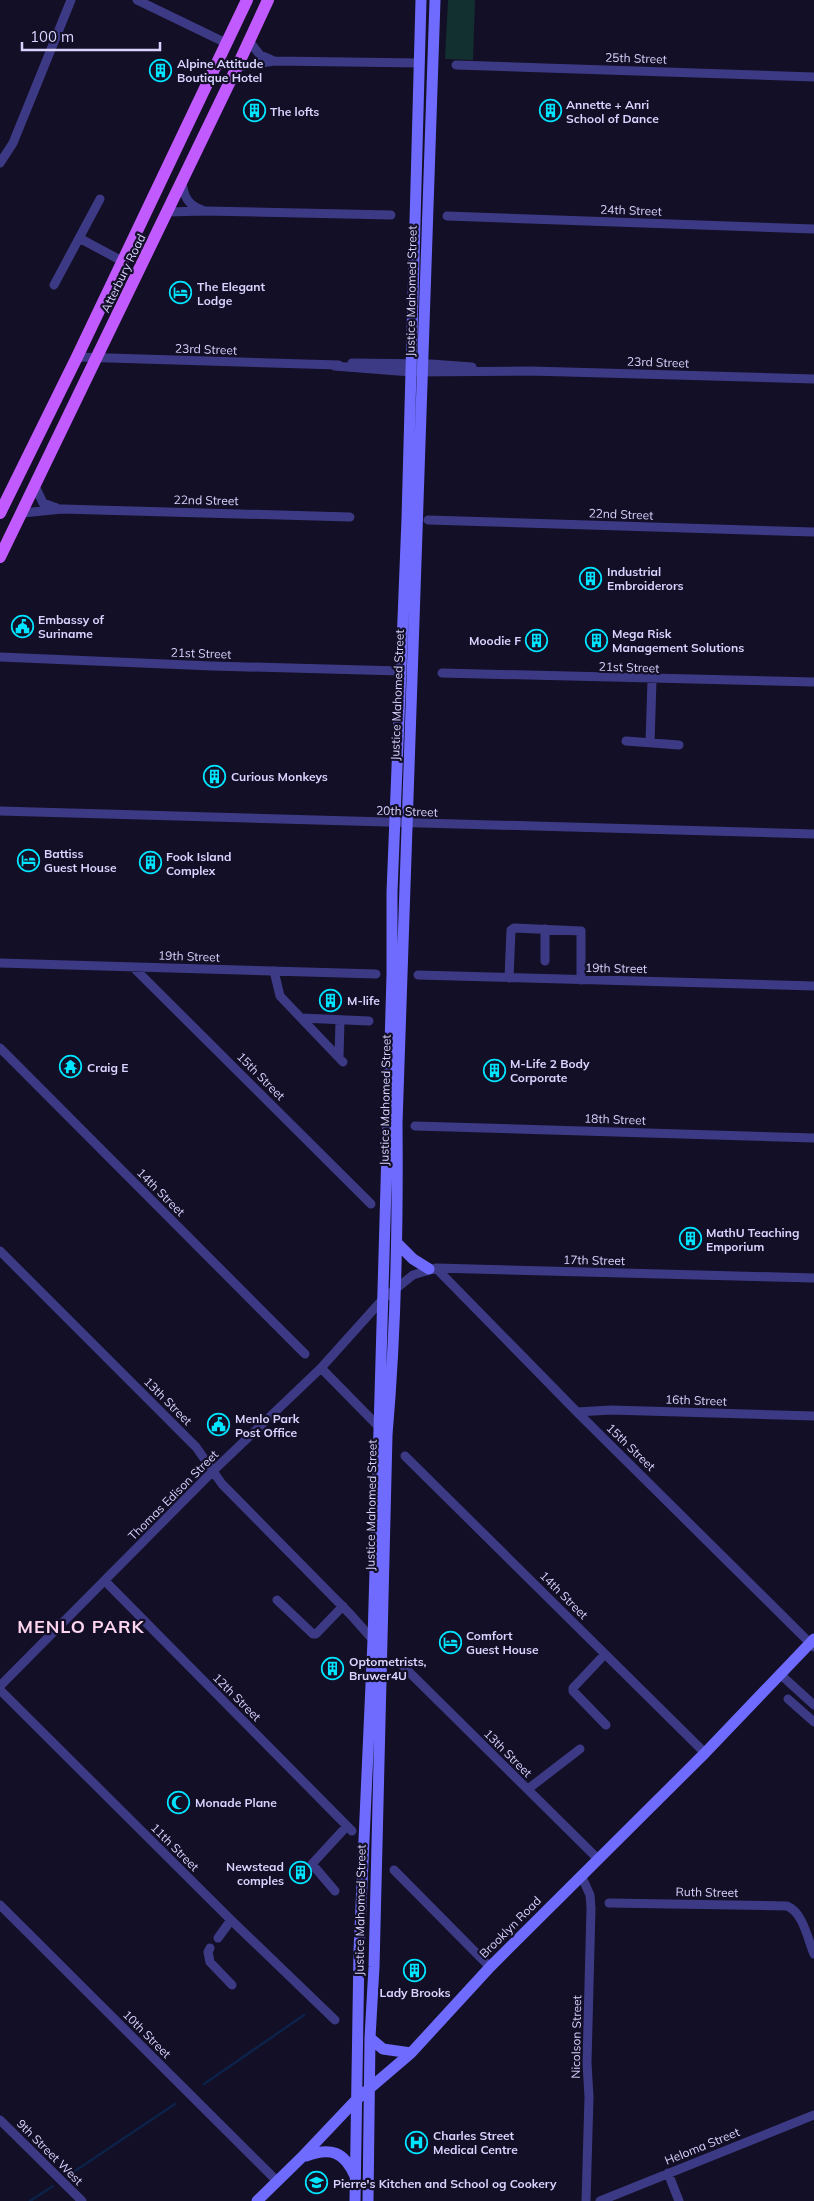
<svg xmlns="http://www.w3.org/2000/svg" width="814" height="2201" font-family="Mulish,sans-serif">
<style>
.green{fill:#12302f}
.lines{fill:none;stroke-linecap:round;stroke-linejoin:round}
.stream{stroke:#0c2248;stroke-width:2.5}
.street{stroke:#3d3a85;stroke-width:9}
.secondary{stroke:#6f6bff;stroke-width:11}
.primary{stroke:#c25bff;stroke-width:12}
.labels{text-anchor:middle;dominant-baseline:central;stroke-width:4.5;stroke-linejoin:round;paint-order:stroke}
.street-label{font-size:12px;fill:#d9d4ff;stroke:#130f26}
.poi-label{font-size:12px;font-weight:bold;fill:#d9d4ff;stroke:#130f26;text-anchor:start}
.district-label{font-size:18px;font-weight:bold;letter-spacing:1px;fill:#ffd6f0;stroke:#130f26}
</style>
<rect width="100%" height="100%" fill="#130f26"/>
<!-- green -->
<path class="green" d="M448,0H475L473,60L445,59Z"/>
<g class="lines">
<!-- stream -->
<path class="stream" d="M204,2084L304,2015
M69,2175L175,2104
M30,2201L53,2186"/>
<!-- street -->
<path class="street" d="M137,0L226,43
M249,41L260,55L274,61
M456,65L814,77
M237,67L274,61L420,63
M0,163L13,143L71,0
M182,182C184,197 188,205 202,210
M167,212L205,211L391,215
M447,216L814,229
M81,239L122,261
M54,285L100,199
M77,357L339,365
M352,363L431,364L472,367
M334,366L411,372L531,371L814,379
M35,486L43,503L57,508
M23,513L62,509L350,517
M428,520L814,532
M0,657L212,666L401,671
M442,673L814,682
M626,741L679,745
M650,743L652,680
M0,811L814,834
M545,961V929
M0,963L376,974
M133,967L371,1204
M274,971L280,996L343,1062
M418,975L814,986
M509,978L511,930L514,928L581,931V980
M301,1018L369,1021
M0,1048L305,1354
M339,1057L340,1020
M415,1126L814,1138
M0,1251L196,1447L222,1484L351,1615L373,1640
M436,1268L577,1412L814,1647
M321,1368L378,1426
M577,1412L611,1410L814,1416
M405,1456L705,1753
M105,1581L352,1831
M277,1600L313,1634H316L343,1606
M605,1654L573,1688V1691L606,1725
M401,1664L598,1859
M781,1675L814,1705
M0,1686L213,1471L321,1368L383,1299L413,1275L436,1268L814,1278
M0,1690L231,1920L335,2020
M788,1699L814,1722
M528,1789L580,1749
M394,1870L490,1967
M581,1875L590,1895L591,1908L587,2063L589,2097L586,2201
M335,1891L312,1864L347,1826
M609,1903L787,1906C803,1912 808,1940 814,1954
M0,1905L277,2181
M218,1938L231,1920
M210,1948L208,1952L210,1962L232,1985
M0,2120L82,2201
M668,2173L679,2201
M600,2201L814,2115"/>
<!-- secondary -->
<path class="secondary" d="M397,1243L413,1259L429,1269
M370,2038L383,2049L411,2053
M306,2156C330,2147 344,2151 355,2176
M257,2201L301,2158L356,2100L411,2053L490,1967L705,1753L814,1639
M355,2201L359,1951L373,1640L392,975V892L407,519L421,0
M368,2201L370,2038L374,1967L387,1435C396,1331 398,1227 397,1123L435,0"/>
<!-- primary -->
<path class="primary" d="M0,513L77,357L247,0
M0,557L237,67L268,0"/>
</g>
<!-- icons -->
<defs>
<symbol id="building-ring" viewBox="-11 -11 22 22"><circle r="9.5" fill="#130f26" stroke="#00e5ff" stroke-width="1.5"/><path d="M-4-6H4V6H1V3H-1V6H-4ZM-2.5-4.3h1.7v1.8h-1.7ZM.8-4.3h1.7v1.8H.8ZM-2.5-1h1.7V.8h-1.7ZM.8-1h1.7V.8H.8Z" fill="#00e5ff"/></symbol>
<symbol id="hotel-ring" viewBox="-11 -11 22 22"><circle r="9.5" fill="#130f26" stroke="#00e5ff" stroke-width="1.5"/><path d="M-6-4.5h1.5V1H6V5H4.5V3h-9V5H-6ZM-4 0a1.8 1.8 0 1 1 3.6 0ZM.5 0V-2.5h3Q6-2.5 6 0Z" fill="#00e5ff"/></symbol>
<symbol id="civic-ring" viewBox="-11 -11 22 22"><circle r="9.5" fill="#130f26" stroke="#00e5ff" stroke-width="1.5"/><path d="M-.6-6.5H3V-4.5H.6V-3L4-1V1h2V6H-6V1h2V-1L-.6-3ZM-1.2 2.5V6h2.4V2.5Z" fill="#00e5ff"/></symbol>
<symbol id="temple-ring" viewBox="-11 -11 22 22"><circle r="9.5" fill="#130f26" stroke="#00e5ff" stroke-width="1.5"/><path d="M0-6L5-2H3V0L6.5 2.5H4V6H1.5V3h-3V6H-4V2.5H-6.5L-3 0V-2H-5Z" fill="#00e5ff"/></symbol>
<symbol id="mosque-ring" viewBox="-11 -11 22 22"><circle r="9.5" fill="#130f26" stroke="#00e5ff" stroke-width="1.5"/><path d="M3.5-4.9A6 6 0 1 0 3.5 4.9A5 5 0 1 1 3.5-4.9Z" fill="#00e5ff"/></symbol>
<symbol id="hospital-ring" viewBox="-11 -11 22 22"><circle r="9.5" fill="#130f26" stroke="#00e5ff" stroke-width="1.5"/><path d="M-5-5h3v3.5h4V-5h3V5h-3V1.5h-4V5h-3Z" fill="#00e5ff"/></symbol>
<symbol id="school-ring" viewBox="-11 -11 22 22"><circle r="9.5" fill="#130f26" stroke="#00e5ff" stroke-width="1.5"/><path d="M0-5L7-2L0 1L-7-2ZM-4 1L0 2.5L4 1V4Q0 6-4 4Z" fill="#00e5ff"/></symbol>
</defs>
<g fill-rule="evenodd">
<use href="#building-ring" x="148" y="58" width="25" height="25"/>
<use href="#building-ring" x="242" y="98" width="25" height="25"/>
<use href="#building-ring" x="538" y="98" width="25" height="25"/>
<use href="#hotel-ring" x="168" y="280" width="25" height="25"/>
<use href="#building-ring" x="578" y="566" width="25" height="25"/>
<use href="#civic-ring" x="10" y="614" width="25" height="25"/>
<use href="#building-ring" x="524" y="628" width="25" height="25"/>
<use href="#building-ring" x="584" y="628" width="25" height="25"/>
<use href="#building-ring" x="202" y="764" width="25" height="25"/>
<use href="#hotel-ring" x="16" y="848" width="25" height="25"/>
<use href="#building-ring" x="138" y="850" width="25" height="25"/>
<use href="#building-ring" x="318" y="988" width="25" height="25"/>
<use href="#temple-ring" x="58" y="1054" width="25" height="25"/>
<use href="#building-ring" x="482" y="1058" width="25" height="25"/>
<use href="#building-ring" x="678" y="1226" width="25" height="25"/>
<use href="#civic-ring" x="206" y="1412" width="25" height="25"/>
<use href="#hotel-ring" x="438" y="1630" width="25" height="25"/>
<use href="#building-ring" x="320" y="1656" width="25" height="25"/>
<use href="#mosque-ring" x="166" y="1790" width="25" height="25"/>
<use href="#building-ring" x="288" y="1860" width="25" height="25"/>
<use href="#building-ring" x="402" y="1958" width="25" height="25"/>
<use href="#hospital-ring" x="404" y="2130" width="25" height="25"/>
<use href="#school-ring" x="304" y="2170" width="25" height="25"/>
</g>
<g class="labels">
<!-- street labels -->
<g class="street-label">
<text transform="translate(636 58) rotate(2)">25th Street</text>
<text transform="translate(631 210) rotate(2)">24th Street</text>
<text transform="translate(123 273) rotate(-64)">Atterbury Road</text>
<text transform="translate(411 291) rotate(-89)">Justice Mahomed Street</text>
<text transform="translate(206 349) rotate(2)">23rd Street</text>
<text transform="translate(658 362) rotate(2)">23rd Street</text>
<text transform="translate(206 500) rotate(1)">22nd Street</text>
<text transform="translate(621 514) rotate(2)">22nd Street</text>
<text transform="translate(201 653) rotate(2)">21st Street</text>
<text transform="translate(629 667) rotate(2)">21st Street</text>
<text transform="translate(397 695) rotate(-88)">Justice Mahomed Street</text>
<text transform="translate(407 811) rotate(2)">20th Street</text>
<text transform="translate(189 956) rotate(2)">19th Street</text>
<text transform="translate(616 968) rotate(1)">19th Street</text>
<text transform="translate(261 1076) rotate(45)">15th Street</text>
<text transform="translate(385 1100) rotate(-89)">Justice Mahomed Street</text>
<text transform="translate(615 1119) rotate(2)">18th Street</text>
<text transform="translate(161 1192) rotate(45)">14th Street</text>
<text transform="translate(594 1260) rotate(1)">17th Street</text>
<text transform="translate(696 1400) rotate(2)">16th Street</text>
<text transform="translate(168 1401) rotate(45)">13th Street</text>
<text transform="translate(631 1447) rotate(44)">15th Street</text>
<text transform="translate(173 1495) rotate(-45)">Thomas Edison Street</text>
<text transform="translate(371 1505) rotate(-89)">Justice Mahomed Street</text>
<text transform="translate(564 1595) rotate(45)">14th Street</text>
<text transform="translate(237 1697) rotate(45)">12th Street</text>
<text transform="translate(508 1753) rotate(45)">13th Street</text>
<text transform="translate(175 1847) rotate(45)">11th Street</text>
<text transform="translate(707 1892) rotate(1)">Ruth Street</text>
<text transform="translate(360 1910) rotate(-89)">Justice Mahomed Street</text>
<text transform="translate(510 1927) rotate(-45)">Brooklyn Road</text>
<text transform="translate(147 2034) rotate(45)">10th Street</text>
<text transform="translate(576 2037) rotate(-89)">Nicolson Street</text>
<text transform="translate(702 2146) rotate(-22)">Heloma Street</text>
<text transform="translate(50 2152) rotate(45)">9th Street West</text>
</g>
<!-- poi labels -->
<g class="poi-label">
<text x="177" y="63">Alpine Attitude<tspan x="177" dy="14">Boutique Hotel</tspan></text>
<text x="566" y="104">Annette + Anri<tspan x="566" dy="14">School of Dance</tspan></text>
<text x="270" y="111">The lofts</text>
<text x="197" y="286">The Elegant<tspan x="197" dy="14">Lodge</tspan></text>
<text x="607" y="571">Industrial<tspan x="607" dy="14">Embroiderors</tspan></text>
<text x="38" y="619">Embassy of<tspan x="38" dy="14">Suriname</tspan></text>
<text x="612" y="633">Mega Risk<tspan x="612" dy="14">Management Solutions</tspan></text>
<text x="521" y="640" text-anchor="end">Moodie F</text>
<text x="231" y="776">Curious Monkeys</text>
<text x="44" y="853">Battiss<tspan x="44" dy="14">Guest House</tspan></text>
<text x="166" y="856">Fook Island<tspan x="166" dy="14">Complex</tspan></text>
<text x="347" y="1000">M-life</text>
<text x="510" y="1063">M-Life 2 Body<tspan x="510" dy="14">Corporate</tspan></text>
<text x="87" y="1067">Craig E</text>
<text x="706" y="1232">MathU Teaching<tspan x="706" dy="14">Emporium</tspan></text>
<text x="235" y="1418">Menlo Park<tspan x="235" dy="14">Post Office</tspan></text>
<text x="466" y="1635">Comfort<tspan x="466" dy="14">Guest House</tspan></text>
<text x="349" y="1661">Optometrists,<tspan x="349" dy="14">Bruwer4U</tspan></text>
<text x="195" y="1802">Monade Plane</text>
<text x="284" y="1866" text-anchor="end">Newstead<tspan x="284" dy="14">comples</tspan></text>
<text x="415" y="1992" text-anchor="middle">Lady Brooks</text>
<text x="433" y="2135">Charles Street<tspan x="433" dy="14">Medical Centre</tspan></text>
<text x="333" y="2183">Pierre's Kitchen and School og Cookery</text>
</g>
<!-- district labels -->
<g class="district-label">
<text x="81" y="1626">MENLO PARK</text>
</g>
</g>
<!-- scale -->
<path d="M22 42v8h138v-8" fill="none" stroke="#d9d4ff" stroke-width="2.5"/>
<text x="30" y="42" font-size="15" fill="#d9d4ff" stroke="#130f26" stroke-width="4" paint-order="stroke">100 m</text>
</svg>
